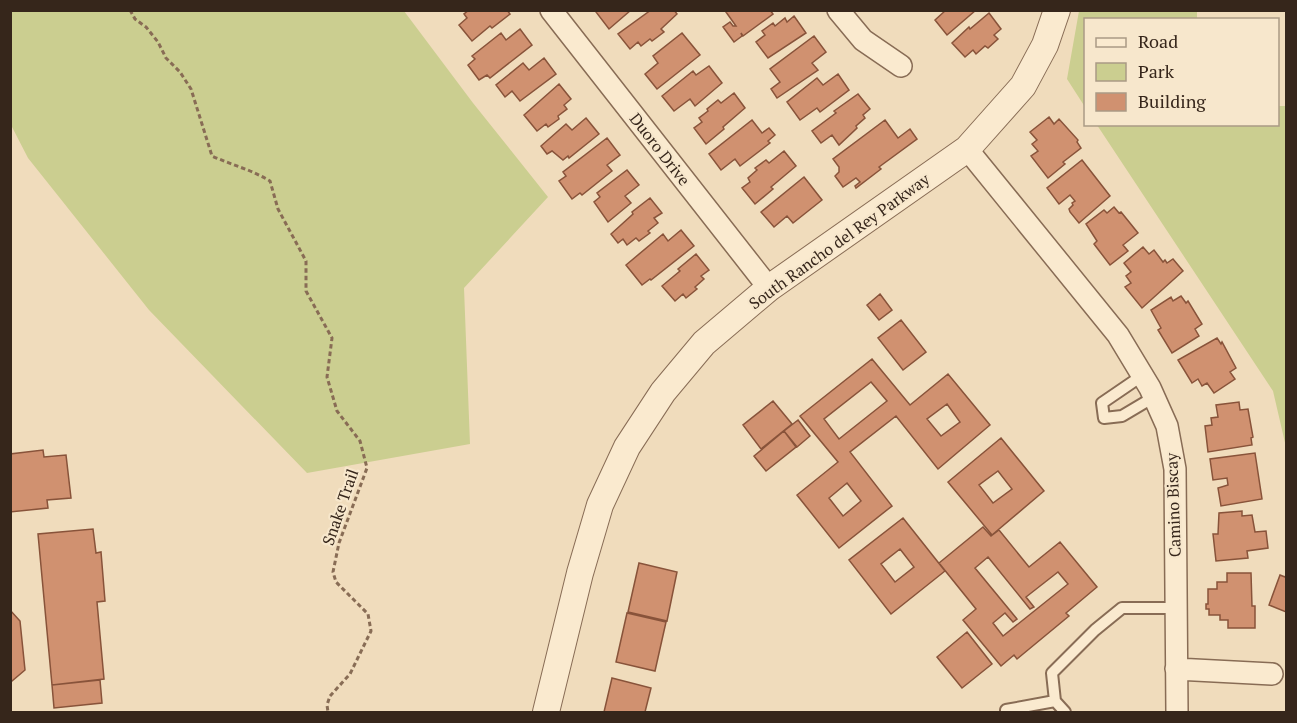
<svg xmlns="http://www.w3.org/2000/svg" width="1297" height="723" font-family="'PT Serif',serif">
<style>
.green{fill:#cbce90}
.building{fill:#d09170;stroke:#88533a;stroke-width:1.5;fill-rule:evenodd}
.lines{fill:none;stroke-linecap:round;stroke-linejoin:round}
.service-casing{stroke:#886c55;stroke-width:14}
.minor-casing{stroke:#886c55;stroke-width:24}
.tertiary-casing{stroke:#886c55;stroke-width:28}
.path{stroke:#886c55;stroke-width:3;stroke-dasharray:4.5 3;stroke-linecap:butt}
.service{stroke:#faeacf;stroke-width:10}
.minor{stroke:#faeacf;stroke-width:21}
.tertiary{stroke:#faeacf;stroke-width:26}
.labels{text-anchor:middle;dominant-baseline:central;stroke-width:4.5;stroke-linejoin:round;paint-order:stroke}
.street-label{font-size:16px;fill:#36261b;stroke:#f7e7cc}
</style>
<rect width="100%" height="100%" fill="#f0dcbc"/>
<!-- green -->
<path class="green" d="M11,10L404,11L473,103L548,197L464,288L470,444L307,473L149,310L28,158L11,125Z
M1079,11H1197V19L1086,20L1085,107L1067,79Z
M1278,106H1286V447L1273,391L1097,125L1278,124Z"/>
<!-- building -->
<path class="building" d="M469,10H507L510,14L492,28L490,26L472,41L459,25L467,18L464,14Z
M599,10H631L609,29L596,12Z
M651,10H674L677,14L661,29L664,32L652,41L650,39L641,46L638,42L630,49L618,34Z
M728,10H770L773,14L743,36L741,33L742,36L734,42L723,27L730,22L733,26H736L726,12Z
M946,10H976L947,35L935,20Z
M989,13L1001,29L994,35L998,39L988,48L985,46L976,54L973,50L965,57L952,43L969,27L970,29Z
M794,16L806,33L768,58L756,42L765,35L762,31L773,23L775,26L785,18L787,22Z
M520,29L532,45L490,78L487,75L479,80L468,65L475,59L472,56L501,33L506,40Z
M682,33L700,55L657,89L645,74L658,63L653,56Z
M814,36L826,52L812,63L818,70L777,98L771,89L780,82L770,69Z
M544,58L556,74L520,101L512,91L505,97L496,85L523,63L529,70Z
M709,66L722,83L695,106L690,99L674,111L662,96L693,71L696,75Z
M838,74L849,90L820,112L817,108L800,120L787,102L817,78L823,85Z
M559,84L571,99L564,105L567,109L558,116L559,119L548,127L546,124L537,131L524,115Z
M734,93L745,108L723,127L724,129L706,144L694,128L702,122L699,118L708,111L707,109L718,100L721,103Z
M858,94L870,109L863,115L865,118L856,126L857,128L839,145L832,135L821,143L812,131L836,113L834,111Z
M1049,117L1054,124L1059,119L1078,140L1077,142L1081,148L1063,162L1065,164L1048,178L1031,156L1038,151L1032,144L1037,140L1030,132Z
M586,118L599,134L569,158L568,156L563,160L552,151L547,154L541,146L566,124L572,130Z
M752,120L762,133L769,128L775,135L768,141L770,143L740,166L735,159L721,170L709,154Z
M885,120L898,138L910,129L917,139L879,167L881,169L856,188L855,186L860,182L856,178L843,187L835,176L839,172V167L833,159Z
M607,138L620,155L607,165L612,171L582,195L580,193L572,199L559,181L566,176L563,172Z
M784,151L796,166L771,187L773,189L755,204L742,188L750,182L748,178L757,170L755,168L766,160L769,163Z
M1082,160L1110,196L1079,223L1070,212L1069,209L1073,205L1072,203L1075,201L1070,195L1059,204L1047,188Z
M627,170L639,185L625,196L631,203L608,222L594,202L600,197L597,193Z
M804,177L822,200L793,223L787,216L774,227L761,212Z
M650,198L662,213L654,218L658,223L648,231L650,233L639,241L636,238L627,245L623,239L618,243L611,234L633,214L632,212Z
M1114,207L1119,213L1121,212L1138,233L1123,245L1128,251L1110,265L1094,244L1097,241L1086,224L1104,210L1107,213Z
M681,230L694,246L651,280L650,279L642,285L626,265L663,234L668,241Z
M1143,247L1149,254L1154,250L1163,262L1165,260L1167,263L1173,259L1183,271L1142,308L1125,287L1131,283L1126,276L1131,272L1124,263Z
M696,254L709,270L701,276L704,279L695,287L697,289L686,298L683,294L675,301L662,286L680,271L678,269Z
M880,294L892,310L879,320L867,305Z
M1181,296L1186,303L1188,301L1202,324L1195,329L1199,336L1172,353L1158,330L1161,328L1151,310L1171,297L1173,301Z
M901,320L926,352L903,370L878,338Z
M1217,338L1221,344L1222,342L1236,368L1230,372L1235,379L1214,393L1207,383L1202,386L1198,379L1192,383L1178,360Z
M872,359L910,405L948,374L990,425L938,469L896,416L850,452L892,506L839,548L797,495L838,462L800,416ZM871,382L887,401L839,439L824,419ZM947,404L960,422L941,436L927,419ZM847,483L861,501L843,516L829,498Z
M773,401L792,424L761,449L743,425Z
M1239,402L1240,410L1248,409L1253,437L1251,438L1252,445L1208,452L1205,426L1212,425L1211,418L1218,417L1216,405Z
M798,420L810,436L797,447L784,431Z
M784,431L796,447L766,471L754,456Z
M1001,438L1044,491L992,535L948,482ZM998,471L1012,489L993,503L979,485Z
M43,450L44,457L66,455L71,498L47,500L48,508L10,512V454Z
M1255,453L1262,499L1221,506L1218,488L1228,485L1227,478L1213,480L1210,459Z
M1242,511V516L1252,515L1255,532L1266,531L1268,548L1247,551L1248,558L1216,561L1213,534H1218L1219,513Z
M903,518L945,571L891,614L849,560ZM900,549L914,567L895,582L881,564Z
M983,527L991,536L999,530L1029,567L1060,542L1097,587L1066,613L1069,616L1017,659L1014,655L1001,666L963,620L976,609L939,563ZM988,557L1030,609L1034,607L1026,597L1058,572L1068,584L1003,636L993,623L1005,613L1013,622L1017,619L975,568Z
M93,529L96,553L101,552L105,601L97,602L104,679L52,685L38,534Z
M639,563L677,572L667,621L628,612Z
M1227,573H1251L1252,606H1255V628H1228V620H1220V615H1209V609H1206V604H1208V589H1217V582H1227Z
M1280,575L1285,577L1286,575V612L1269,605Z
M10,610L20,621L25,670L12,681L10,679Z
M627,613L666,622L655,671L616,662Z
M967,632L992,664L962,688L937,657Z
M612,678L651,688L645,712H604Z
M100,680L102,703L54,708L52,685Z"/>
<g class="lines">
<defs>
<path id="service" d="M1143,375L1102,403L1104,418L1122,416L1154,397
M1006,710L1055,701
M1065,712L1055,701L1052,673L1095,630L1122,608H1176"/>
<path id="minor" d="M551,10L769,288
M838,10L863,40L901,66
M967,149L1118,335L1150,388L1167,426L1175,469L1177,712
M1176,669L1272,674"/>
<path id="tertiary" d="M546,712L580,573L600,505L627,447L663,392L704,343L769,288L967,149L1023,86L1045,45L1057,10"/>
</defs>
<!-- service casing -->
<use href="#service" class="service-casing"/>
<!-- minor casing -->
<use href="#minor" class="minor-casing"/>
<!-- tertiary casing -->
<use href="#tertiary" class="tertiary-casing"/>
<!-- path -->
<path class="path" d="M130,10L135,19L146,27L158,42L166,58L180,72L191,89L212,156C232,165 252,170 270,181L278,209L306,261V291L332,338L327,377L337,411L360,441L367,468L339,543L333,572L336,582L368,614L371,631L350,674L330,696L327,705L328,712"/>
<!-- service -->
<use href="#service" class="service"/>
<!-- minor -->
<use href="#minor" class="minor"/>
<!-- tertiary -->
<use href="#tertiary" class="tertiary"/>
</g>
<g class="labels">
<!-- street labels -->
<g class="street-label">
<text transform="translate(660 149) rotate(52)">Duoro Drive</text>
<text transform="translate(839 241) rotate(-36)">South Rancho del Rey Parkway</text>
<text transform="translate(1173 505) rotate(-92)">Camino Biscay</text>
<text transform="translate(340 507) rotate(-71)">Snake Trail</text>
</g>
</g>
<!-- border -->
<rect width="1297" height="723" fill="none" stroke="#36261b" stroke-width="24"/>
<!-- legend -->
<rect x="1084" y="18" width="195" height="108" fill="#f7e7cc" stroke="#aa9a85" stroke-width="1.5"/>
<rect x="1096" y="38" width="30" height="9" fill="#faeacf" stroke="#aa9a85" stroke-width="1.5"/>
<text x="1138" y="48" font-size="18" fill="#36261b">Road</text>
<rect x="1096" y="63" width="30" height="18" fill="#cbce90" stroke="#aa9a85" stroke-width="1.5"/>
<text x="1138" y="78" font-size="18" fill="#36261b">Park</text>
<rect x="1096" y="93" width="30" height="18" fill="#d09170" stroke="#aa9a85" stroke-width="1.5"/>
<text x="1138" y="108" font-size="18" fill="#36261b">Building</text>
</svg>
